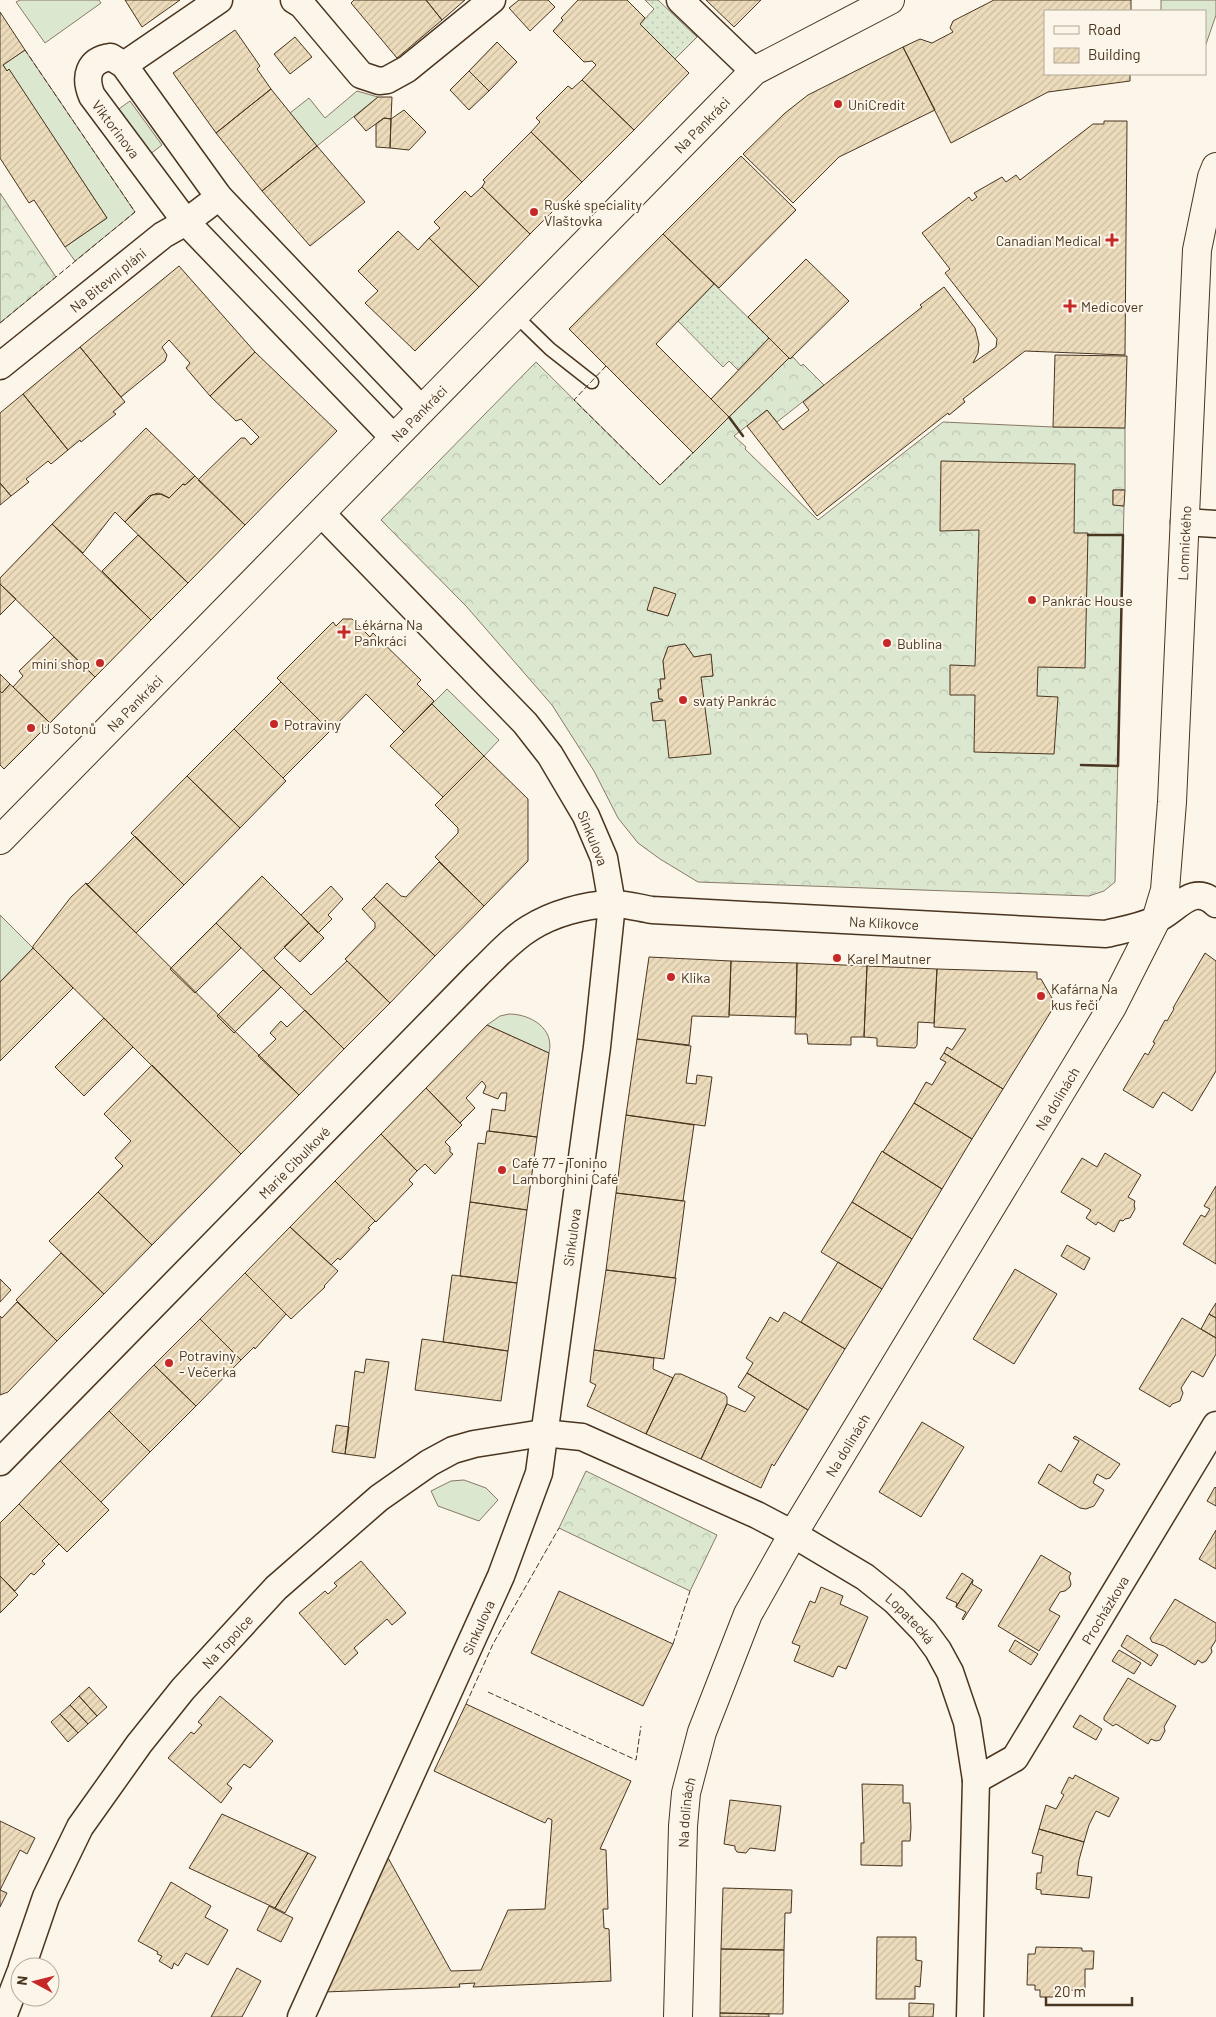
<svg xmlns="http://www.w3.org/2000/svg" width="1216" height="2017" font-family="Barlow,sans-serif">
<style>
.grass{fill:#dce7d0;stroke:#887966}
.forest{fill:url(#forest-crowns);stroke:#887966;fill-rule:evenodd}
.garden{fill:url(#garden-dots);stroke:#887966}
.building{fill:url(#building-hatch);stroke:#4a3520}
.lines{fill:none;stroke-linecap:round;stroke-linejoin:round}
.lane-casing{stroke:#4a3520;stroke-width:15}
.street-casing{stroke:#4a3520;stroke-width:29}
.secondary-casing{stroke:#4a3520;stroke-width:30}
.lane{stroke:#fbf6e9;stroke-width:12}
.street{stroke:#fbf6e9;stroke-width:26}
.secondary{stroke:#fbf6e9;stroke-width:28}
.fence{stroke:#4a3520;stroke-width:1;stroke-dasharray:6 2.5;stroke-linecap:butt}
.wall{stroke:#4a3520;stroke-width:2.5}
.poi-dot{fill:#c62828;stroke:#fbf6e9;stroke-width:2}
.labels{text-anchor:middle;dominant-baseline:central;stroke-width:4;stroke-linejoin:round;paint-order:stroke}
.poi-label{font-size:14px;fill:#4a3520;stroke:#fbf6e9;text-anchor:start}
.street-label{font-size:14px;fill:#4a3520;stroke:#fbf6e9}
</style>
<defs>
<pattern id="forest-crowns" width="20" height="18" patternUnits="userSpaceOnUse" patternTransform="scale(1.25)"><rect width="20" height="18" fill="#dce7d0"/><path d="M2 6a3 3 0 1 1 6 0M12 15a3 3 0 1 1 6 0" fill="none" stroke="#bec7b2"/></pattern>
<pattern id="garden-dots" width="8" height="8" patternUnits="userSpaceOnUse" patternTransform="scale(1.25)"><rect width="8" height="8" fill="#dce7d0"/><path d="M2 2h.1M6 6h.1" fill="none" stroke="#bec7b2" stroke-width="1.8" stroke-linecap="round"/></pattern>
<pattern id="building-hatch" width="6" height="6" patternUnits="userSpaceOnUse" patternTransform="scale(1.25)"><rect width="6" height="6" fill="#ecdcbc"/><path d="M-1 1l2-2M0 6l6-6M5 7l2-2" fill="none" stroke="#ccbda1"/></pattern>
</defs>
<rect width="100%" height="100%" fill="#fbf6e9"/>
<!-- grass -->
<path class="grass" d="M20,0H99L101,3L45,43L16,2Z
M1161,0H1216V15L1205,47V11H1161Z
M25,50L135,212L75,261L65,247L107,218L9,70L7,71L3,65Z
M357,91L378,97L317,146L290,113L309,98L325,118Z
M130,101L162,145L149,155L116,111Z
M447,689L499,740L484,756L432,704Z
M0,915L33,948L0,982Z
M509,1014C530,1014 555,1028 549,1053L487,1025L500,1016Z
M464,1480L486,1488L498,1500L479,1521L438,1506L431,1491L451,1481Z"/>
<!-- forest -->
<path class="forest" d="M0,193L56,277L0,323Z
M793,357L801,366L803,364L824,385L777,422L767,410L734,436L746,447L745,449L818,520L943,422L1053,427L1125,428V490H1113V505L1124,506L1115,882L1104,891L1089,896L698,882L660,859L638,843L618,818L594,771L552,705L466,606L381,520L536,362L660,485L789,358L790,359ZM675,594L668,616L647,610ZM685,644L694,657L711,655L713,676L701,677L653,721L651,703L663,701L662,699H659L658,690L661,689L660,679H665L663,661L668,647Z
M586,1471L717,1535L690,1591L559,1528Z"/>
<!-- garden -->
<path class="garden" d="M645,0H658L697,37L675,59L640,24L654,9Z
M714,284L769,338L738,370L729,361L723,367L678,321Z"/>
<!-- building -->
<path class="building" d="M125,0H180L142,27Z
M354,0H426L442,20L397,58L351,3Z
M426,0H465L442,20Z
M519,0H548L555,7L530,31L509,8Z
M578,0H627L645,18L640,24L689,73L634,130L582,80L596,65L592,61L584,62L553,31L563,20L561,18Z
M706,0H761L734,27Z
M994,0H1131V11H1045V74H1130V81L1048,92L951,143L903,47L920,39L932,43L953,32L950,28L953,21Z
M0,12L25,50L3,65L7,71L9,69L107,218L65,247L34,200L29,203L0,158Z
M235,30L260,66L257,69L271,89L216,133L173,73Z
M295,37L312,57L290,74L274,54Z
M497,42L517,62L489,91L469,71Z
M903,47L935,110L839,157L793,203L743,154L785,113L808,95Z
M469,71L489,91L469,110L450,90Z
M582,80L634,130L582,182L531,132L540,122L536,118L568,86L572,89Z
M271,89L317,146L262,191L216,133Z
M378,97H392L391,119L384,118L366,131L354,117Z
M404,110L426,132L409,150L390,148L391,119Z
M384,118L391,119L390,148L376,147V124Z
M1104,121H1127L1125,355L1025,351L963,399L965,402L949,415L948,413L817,516L747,426L767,410L783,430L809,410L803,402L922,307L920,305L944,287L975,328L979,344L978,353L973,363L996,347L997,339L945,273L950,269L922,233L969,197L972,201L977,197L974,193L1002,177L1006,182L1016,175L1020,180L1093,124H1104Z
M531,132L582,182L530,234L482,187L485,182L483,180Z
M317,146L365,202L310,246L262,191Z
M741,156L796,210L719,288L663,234Z
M482,187L530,234L479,287L429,238L440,228L434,222L465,191L471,197Z
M398,231L418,250L429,238L479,287L415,351L365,303L378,291L358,271Z
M663,234L714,284L656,344L729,417L693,453L569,329Z
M806,259L849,301L790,359L748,317Z
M179,266L255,352L210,396L186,368L190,363L169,340L162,347L167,355L165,361L121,397L80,347Z
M769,338L789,358L729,417L711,399Z
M80,347L125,402L113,412L116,414L81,442L80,440L68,450L23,394Z
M255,352L337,431L245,525L198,480L241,438H245L251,445L259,437L241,419L236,421L210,396Z
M1055,355L1127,356L1125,428L1053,427Z
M23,394L68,450L51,464L48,461L26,479L29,482L11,496L0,483V413Z
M146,428L195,476L185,485L183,484L169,498L158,493L149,496L125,522L115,512L83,553L52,524Z
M941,461L1075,464L1074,533H1088L1085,668L1038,667L1037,696L1058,697L1054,754L974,752L975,695H950V665L975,666L979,530L940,531Z
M195,476L245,525L188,583L125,522L152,495L162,494L169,498L183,484L185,485Z
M0,483L11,496L0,505Z
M1113,490H1125L1124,506L1113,505Z
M52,524L151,620L95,677L0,584V578Z
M138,535L188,583L151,620L102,571Z
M0,584L16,599L0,615Z
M654,587L676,594L668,616L647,610Z
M343,619H352L370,637L373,633L421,680L417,684L434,701L404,732L366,694L330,731L277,678L333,622L336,626Z
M54,637L95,677L50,723L13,687L23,676L19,671Z
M685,644L694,657L711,654L713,676L701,677L711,754L669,758L665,720L653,721L651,703L663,701L662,699H659L658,689H661L660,679H665L663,661L668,647Z
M0,674L10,684L2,693L0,691Z
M281,682L330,731L283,778L234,729Z
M10,684L50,723L4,769L0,765V691L2,693Z
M432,704L484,756L443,797L390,746Z
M234,729L286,781L240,828L187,776Z
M484,756L528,799V861L484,906L435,857L458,833V828L435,805Z
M187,776L240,828L184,885L131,833Z
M135,836L184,885L136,933L85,883L88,884Z
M439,862L484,906L435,956L374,897L387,883L401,896L406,897Z
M262,876L309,923L274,958L311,995L347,961L390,1003L344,1049L216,923Z
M86,883L299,1095L241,1154L33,948V946L71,897Z
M331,886L343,899L328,915L332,919L318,933L301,915Z
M374,897L435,956L390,1003L345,959L375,928V923L362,909Z
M216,923L241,948L195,993L170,969Z
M309,923L324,938L300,962L284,947Z
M33,948L73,988L0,1061V982Z
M1205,953L1216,961V1071L1192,1111L1163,1092L1153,1108L1123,1090L1145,1053L1148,1055L1155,1043L1153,1042L1165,1020L1167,1021L1174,1009L1173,1008Z
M649,957L731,961L729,1017L692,1016L689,1045L637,1039Z
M731,961L797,963L796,1017L729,1015Z
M797,963L867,966L864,1037H851V1045L808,1044L807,1034H795Z
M867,966L937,969L934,1023L918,1022L917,1045L915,1048L877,1046V1038L864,1037Z
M937,969L1037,972V979H1041L1052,998L1050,1001L1055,1005L1003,1089L944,1053L947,1047L952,1050L966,1029L934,1027Z
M263,970L281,987L234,1033L217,1016Z
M305,1010L344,1049L299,1095L258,1056L276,1039L270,1033L281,1021L287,1027Z
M104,1018L133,1047L84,1096L55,1067Z
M487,1025L549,1053L537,1137L489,1131L492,1109L505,1111L507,1093H501L498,1099L483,1093L486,1086L482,1081L466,1098L475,1108L460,1123L426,1088Z
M637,1039L691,1046L686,1083L696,1084L697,1075L712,1077L705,1126L626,1115Z
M944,1053L1003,1089L972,1139L914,1103L926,1082L932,1085L946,1062L940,1059Z
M152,1065L241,1154L152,1245L98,1192L123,1166L115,1158L131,1141L104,1114Z
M426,1088L462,1125L445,1142L450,1147V1152L453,1154L435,1174L425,1164L417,1171L381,1134Z
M914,1103L972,1139L942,1189L883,1152Z
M626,1115L694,1125L683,1201L616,1193Z
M487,1131L537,1137L527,1210L470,1202L478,1143L485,1144Z
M381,1134L417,1171L409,1180L413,1184L376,1222L335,1181Z
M882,1151L942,1189L912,1239L852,1202Z
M1105,1153L1141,1175L1128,1197L1135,1201L1134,1204L1135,1209L1130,1218L1125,1219L1123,1221L1120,1220L1114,1232L1098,1222L1096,1225L1086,1218L1091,1210L1061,1192L1082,1158L1097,1167Z
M335,1181L375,1221L368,1228L370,1229L340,1260L338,1258L331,1265L290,1227Z
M1216,1186V1264L1183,1244L1201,1215L1205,1217L1210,1209L1204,1206Z
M98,1192L152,1245L104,1294L49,1241Z
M616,1193L685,1201L675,1278L606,1270Z
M470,1202L527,1210L517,1283L460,1276Z
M852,1202L912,1239L882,1289L821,1252Z
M290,1227L338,1271L324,1286L325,1287L291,1319L245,1273Z
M1067,1245L1090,1258L1084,1270L1061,1256Z
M61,1253L104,1294L57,1341L16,1300Z
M838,1262L882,1289L845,1349L801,1322Z
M1015,1269L1057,1294L1014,1364L973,1339Z
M606,1270L676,1278L664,1359L594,1350Z
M245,1273L286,1314L255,1349L254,1347L241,1360L200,1319Z
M452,1275L517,1283L508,1351L443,1342Z
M0,1279L11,1290L0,1302Z
M17,1302L57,1341L8,1392L0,1395V1316L2,1318Z
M1216,1303V1318L1209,1314Z
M784,1312L845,1349L808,1410L747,1373L753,1363L746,1358L770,1317L778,1322Z
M1209,1314L1216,1318V1338L1201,1329Z
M1182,1318L1216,1338V1354L1203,1377L1192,1371L1181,1388L1183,1393L1180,1401L1172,1404L1170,1407L1139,1389Z
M200,1319L241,1360L196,1406L154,1365Z
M422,1339L508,1351L501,1401L415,1390Z
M594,1350L654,1358L653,1369L673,1378L646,1434L587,1406L596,1385L590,1382Z
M366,1359L389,1362L375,1458L345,1454L355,1371L364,1373Z
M154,1365L196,1406L150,1452L109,1411Z
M747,1373L808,1410L774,1466L772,1464L761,1488L701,1459L727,1404L745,1412L755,1397L738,1387Z
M675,1374H681L725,1394L727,1397V1404L701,1459L646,1434Z
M109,1411L150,1452L101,1502L60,1461Z
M922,1422L964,1447L921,1517L879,1492Z
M336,1425L349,1427L345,1454L332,1452Z
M1075,1436L1120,1464L1110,1478L1106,1479L1097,1474L1093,1483L1104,1490L1094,1506L1086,1509L1080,1508L1038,1483L1049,1464L1061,1472L1079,1441L1073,1438Z
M60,1461L109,1510L67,1552L19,1504Z
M1215,1487L1216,1488V1506L1207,1501Z
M19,1504L59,1544L42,1561L45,1564L34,1575L31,1573L15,1591L0,1576V1523Z
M1216,1530V1569L1199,1559Z
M1041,1555L1071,1573L1069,1577L1071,1584L1070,1587L1065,1591L1060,1592L1049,1610L1060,1616L1039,1651L998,1626Z
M361,1561L406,1613L392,1625L387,1619L354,1648L358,1653L345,1665L299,1613L325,1591L328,1594L337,1586L334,1583Z
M962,1573L973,1580L956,1607L957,1603L946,1598Z
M0,1576L18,1595L0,1613Z
M973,1580L972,1584L982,1590L963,1620L962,1619L966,1612L956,1607Z
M821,1587L843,1596L840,1604L868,1617L846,1669L838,1666L833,1677L794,1661L800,1646L792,1643L810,1601L815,1603Z
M559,1591L673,1644L643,1706L531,1653Z
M1175,1599L1216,1623V1640L1211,1648L1212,1652L1206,1661L1202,1663L1198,1660L1195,1665L1164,1646L1152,1642L1150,1638Z
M1127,1635L1158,1655L1151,1666L1121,1646Z
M1015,1640L1038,1654L1031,1665L1009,1651Z
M1119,1650L1141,1663L1134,1674L1112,1661Z
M1128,1678L1176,1706L1164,1727L1165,1731L1160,1740L1156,1741L1151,1739L1148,1744L1116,1724L1113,1726L1104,1720V1717Z
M89,1687L107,1707L97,1716L79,1696Z
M79,1696L97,1716L88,1724L70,1705Z
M220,1696L273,1741L250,1768L244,1764L227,1784L232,1788L221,1803L168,1758L191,1732L194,1734L202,1725L198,1722Z
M466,1704L631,1781L600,1849L606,1850L608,1909H603L604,1928L609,1929L611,1981L473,1987L475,1983L459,1984L460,1987L324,1992L387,1856L451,1971L481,1970L508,1910L545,1909L552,1820L548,1818L545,1823L434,1771Z
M70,1705L88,1724L78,1733L60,1714Z
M60,1714L78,1733L68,1742L51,1722Z
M1080,1715L1102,1729L1096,1740L1073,1727Z
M1075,1775L1119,1798L1109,1817L1096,1811L1089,1825L1084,1842L1039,1829L1046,1805L1056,1809L1064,1795L1061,1793L1069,1777L1073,1779Z
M862,1784L903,1785V1803H910L911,1828L910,1841H902V1866L861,1865V1843H864Z
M730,1800L781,1806L775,1851L750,1848L746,1853L737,1852L735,1849V1846L724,1844Z
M222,1814L308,1853L275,1908L189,1868Z
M0,1821L35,1838L27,1854L20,1850L0,1890L7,1893L0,1907Z
M1039,1829L1084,1842L1079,1860L1077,1875L1092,1877L1089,1898L1041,1894V1890L1036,1889L1037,1873H1041L1043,1856L1032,1853Z
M308,1853L316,1857L285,1913L275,1908Z
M171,1882L211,1906L205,1917L228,1930L208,1965L186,1953L178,1966L174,1963L172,1969L159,1961L162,1956L157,1954L158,1952L138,1941Z
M723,1888L792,1890L791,1913H785L784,1950L721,1949Z
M269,1906L293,1918L281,1942L257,1930Z
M877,1937H916V1960L922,1961L920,1987L915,1986V1999H876Z
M1036,1947L1082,1948V1951H1094L1093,1969H1085V1991L1068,1990V1997H1040V1990H1035V1985H1027L1028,1954H1035Z
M721,1949L784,1950L783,2014L720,2013Z
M237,1968L261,1981L242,2017H211Z
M909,2003L934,2004L933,2017H909Z
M720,2013L769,2014V2017H720Z"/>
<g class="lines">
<defs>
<path id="lane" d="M515,315L550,349L592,382"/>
<g id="street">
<path d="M294,0L302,5L361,75L379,81L387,80L407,69L492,0"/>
<path d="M680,0L754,71"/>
<path d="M124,65L219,0"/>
<path id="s1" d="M0,366L163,235L186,222L219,197"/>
<path d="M394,438L186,222L92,96C84,77 88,60 111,57L124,65L219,197L422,410"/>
<path d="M1184,522L1216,524"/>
<path id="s2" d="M0,1462L478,974C494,959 510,940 530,928C552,914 584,905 610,904C624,903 639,908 652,910L1106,934C1122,930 1140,927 1155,920C1176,912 1192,881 1216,904"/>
<path id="s3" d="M976,1780L1015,1758L1216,1425"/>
<path id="s4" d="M22,1967L46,1897L80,1827L139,1744L183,1689L276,1588L379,1498L429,1463L453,1450L474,1444L543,1433L582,1437L757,1515L793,1534L865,1577L895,1601L924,1631L938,1650L950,1672L967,1722L976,1780L970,2017"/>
<path d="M3,2017L20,1973"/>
<path id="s5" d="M301,2017L501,1576L539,1473L597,1047L612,904L604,858L586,816L550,755L525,723L321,513"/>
</g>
<g id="secondary">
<path id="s6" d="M0,840L754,71L890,0"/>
<path id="s7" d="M678,2017L683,1826L686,1793L702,1732L748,1614L793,1534L1112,1007L1156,920L1165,890L1172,802L1197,250L1212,177L1216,167"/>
</g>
</defs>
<!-- lane casing -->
<use href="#lane" class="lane-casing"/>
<!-- street casing -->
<use href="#street" class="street-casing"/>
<!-- secondary casing -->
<use href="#secondary" class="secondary-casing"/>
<!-- lane -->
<use href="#lane" class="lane"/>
<!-- street -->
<use href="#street" class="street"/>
<!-- secondary -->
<use href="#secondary" class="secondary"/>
<!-- fence -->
<path class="fence" d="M0,323L135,212L25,50
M606,366L574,400L660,485L693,453
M673,1644L690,1591
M488,1692L636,1760L641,1726
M466,1704L493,1644L559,1528"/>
<!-- wall -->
<path class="wall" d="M729,417L743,436
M1081,765L1118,766L1123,535H1088"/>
</g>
<!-- markers -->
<g class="poi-dot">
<circle cx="838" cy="104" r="5"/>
<circle cx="534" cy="212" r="5"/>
<path d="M1109.5 232.5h5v5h5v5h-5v5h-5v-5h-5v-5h5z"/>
<path d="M1067.5 298.5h5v5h5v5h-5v5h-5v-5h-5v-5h5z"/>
<circle cx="1032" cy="600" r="5"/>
<path d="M341.5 624.5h5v5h5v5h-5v5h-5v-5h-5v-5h5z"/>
<circle cx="887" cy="643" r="5"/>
<circle cx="100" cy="663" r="5"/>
<circle cx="683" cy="700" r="5"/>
<circle cx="274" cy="724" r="5"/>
<circle cx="31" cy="728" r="5"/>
<circle cx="837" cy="958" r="5"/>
<circle cx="671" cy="977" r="5"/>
<circle cx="1041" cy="996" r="5"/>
<circle cx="502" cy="1170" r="5"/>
<circle cx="169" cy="1363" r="5"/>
</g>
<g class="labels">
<!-- poi labels -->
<g class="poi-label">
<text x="848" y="104">UniCredit</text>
<text x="544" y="204">Ruské speciality<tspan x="544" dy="16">Vlaštovka</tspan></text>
<text x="1101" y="240" text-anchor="end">Canadian Medical</text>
<text x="1081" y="306">Medicover</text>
<text x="1042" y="600">Pankrác House</text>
<text x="354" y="624">Lékárna Na<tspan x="354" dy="16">Pankráci</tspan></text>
<text x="897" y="643">Bublina</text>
<text x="90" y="663" text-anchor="end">mini shop</text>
<text x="693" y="700">svatý Pankrác</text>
<text x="284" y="724">Potraviny</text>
<text x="41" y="728">U Sotonů</text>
<text x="847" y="958">Karel Mautner</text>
<text x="681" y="977">Klika</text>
<text x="1051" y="988">Kafárna Na<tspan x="1051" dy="16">kus řeči</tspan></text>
<text x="512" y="1162">Café 77 - Tonino<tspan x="512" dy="16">Lamborghini Café</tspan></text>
<text x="179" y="1355">Potraviny<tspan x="179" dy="16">- Večerka</tspan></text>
</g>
<!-- street labels -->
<g class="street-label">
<text stroke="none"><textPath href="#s6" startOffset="1002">Na Pankráci</textPath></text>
<text transform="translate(116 129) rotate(53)">Viktorinova</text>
<text stroke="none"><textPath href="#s1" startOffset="138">Na Bitevní pláni</textPath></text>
<text stroke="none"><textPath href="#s6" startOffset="598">Na Pankráci</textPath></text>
<text stroke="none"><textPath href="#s7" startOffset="1598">Lomnického</textPath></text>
<text stroke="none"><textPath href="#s6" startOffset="192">Na Pankráci</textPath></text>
<text transform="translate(593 838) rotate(68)">Sinkulova</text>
<text stroke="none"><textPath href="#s2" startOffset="1112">Na Klikovce</textPath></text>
<text stroke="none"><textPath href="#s7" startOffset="1015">Na dolinách</textPath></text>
<text stroke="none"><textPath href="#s2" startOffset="420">Marie Cibulkové</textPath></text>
<text stroke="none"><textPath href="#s5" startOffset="832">Sinkulova</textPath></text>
<text stroke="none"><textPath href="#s7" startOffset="610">Na dolinách</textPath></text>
<text stroke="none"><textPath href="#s3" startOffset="218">Procházkova</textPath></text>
<text stroke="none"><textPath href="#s4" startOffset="1195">Lopatecká</textPath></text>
<text stroke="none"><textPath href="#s5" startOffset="428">Sinkulova</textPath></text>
<text stroke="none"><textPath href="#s4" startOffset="389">Na Topolce</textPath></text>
<text stroke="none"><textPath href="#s7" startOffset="205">Na dolinách</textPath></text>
</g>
</g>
<!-- legend -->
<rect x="1044" y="10" width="162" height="65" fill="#fbf6e9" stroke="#b4a999"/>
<rect x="1054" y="26" width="25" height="8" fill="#fbf6e9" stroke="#b4a999"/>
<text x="1088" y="35" font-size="15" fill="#4a3520">Road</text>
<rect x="1054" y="48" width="25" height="15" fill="url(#building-hatch)" stroke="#b4a999"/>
<text x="1088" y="60" font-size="15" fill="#4a3520">Building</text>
<!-- north arrow -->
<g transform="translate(35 1982) rotate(277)"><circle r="24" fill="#fbf6e9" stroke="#b4a999"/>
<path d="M0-4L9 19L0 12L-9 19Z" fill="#c62828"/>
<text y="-8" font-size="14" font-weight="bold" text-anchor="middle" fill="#4a3520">N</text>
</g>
<!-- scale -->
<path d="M1046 1997v8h86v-8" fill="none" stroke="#4a3520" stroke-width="2.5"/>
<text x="1054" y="1997" font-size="15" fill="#4a3520" stroke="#fbf6e9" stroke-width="4" paint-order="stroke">20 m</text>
</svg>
